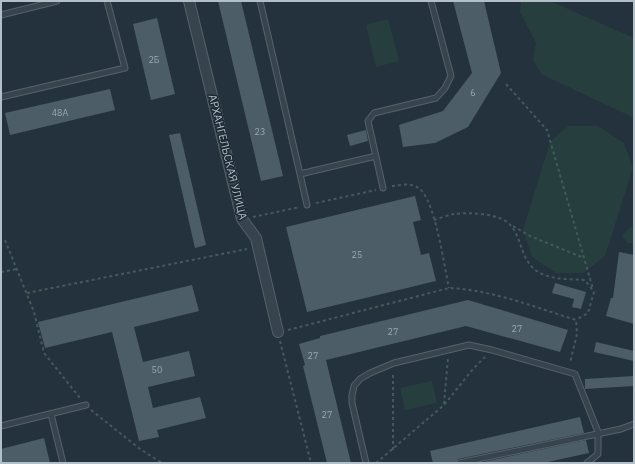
<svg xmlns="http://www.w3.org/2000/svg" width="635" height="464" font-family="'IBM Plex Sans',sans-serif">
<style>
.green{fill:#263e3d}
.building{fill:#4c5d68}
.lines{fill:none;stroke-linecap:round;stroke-linejoin:round}
.lane-casing{stroke:#56626b;stroke-width:7}
.street-casing{stroke:#56626b;stroke-width:12}
.path{stroke:#445a5a;stroke-width:2;stroke-dasharray:3 3;stroke-linecap:butt}
.lane{stroke:#38444d;stroke-width:5}
.street{stroke:#38444d;stroke-width:10}
.labels{text-anchor:middle;dominant-baseline:central;stroke-width:3;stroke-linejoin:round;paint-order:stroke}
.number-label{font-size:9px;fill:#99a6b0}
.street-label{font-size:11px;fill:#b3bfc8;stroke:#1d2932}
</style>
<rect width="100%" height="100%" fill="#24323d"/>
<!-- green -->
<path class="green" d="M521,1H550L634,38V118L541,74L533,60L536,43L520,12Z
M388,19L399,61L376,67L366,25Z
M568,126H598L624,143L633,168L605,256L583,273H556L532,257L523,230L550,142Z
M630,227H634V243H627L622,236Z
M432,381L437,403L405,410L400,388Z"/>
<!-- building -->
<path class="building" d="M218,1H241L283,176L261,181Z
M453,1H484L501,73L468,127L435,143L403,147L399,125L443,111L472,73Z
M157,18L175,94L151,100L133,24Z
M110,89L115,110L10,135L5,113Z
M366,130L368,141L350,146L347,135Z
M180,133L206,245L195,248L169,135Z
M415,196L421,220L413,222L421,255L429,253L436,281L307,312L286,227Z
M619,252L634,255V324L606,316L611,298H613Z
M555,283L586,292L581,309L572,307L574,299L552,293Z
M192,285L199,311L134,327L143,362L189,351L195,376L148,387L153,408L200,397L206,418L157,430L159,437L139,441L112,332L45,348L38,322Z
M468,300L568,330L560,352L466,326L326,360L351,463H327L303,366L305,365L299,344L320,338V336Z
M596,342L634,351V361L594,352Z
M634,376V386L585,389V379Z
M580,417L584,433L458,459L455,463H433L430,451Z
M44,438L50,463H1V449Z
M586,440L589,453L543,463H478Z"/>
<g class="lines">
<defs>
<path id="lane" d="M260,1L300,174
M1,15L57,1
M1,97L125,68L107,1
M383,188L368,121L374,113L436,98L445,88L451,76L431,1
M307,205L300,174L376,156
M51,414L63,463
M1,426L86,405
M366,463L352,403V395L354,386L360,379L370,373L394,363L469,345L492,350L575,374L598,432V454L587,463
M459,463L621,429L634,424"/>
<path id="street" d="M189,1L242,219L256,238L278,332"/>
</defs>
<!-- lane casing -->
<use href="#lane" class="lane-casing"/>
<!-- street casing -->
<use href="#street" class="street-casing"/>
<!-- path -->
<path class="path" d="M506,84L547,130L593,289
M392,186C402,185 413,182 421,190C436,206 444,265 449,288
M316,203L376,190
M253,217L300,207
M434,220C440,218 448,215 454,214C469,212 503,213 512,227C523,242 521,263 540,273C554,280 570,279 585,280L594,292L588,313L576,320
M513,226L530,236L584,258
M5,240L34,312L44,353L80,398
M1,272L17,269
M27,293L247,249
M288,330L449,288C493,290 534,307 576,320L577,334L570,363
M280,341L311,463
M444,404L448,358
M91,410L140,449L162,463
M393,450V372
M376,463L444,405L473,369L485,357"/>
<!-- lane -->
<use href="#lane" class="lane"/>
<!-- street -->
<use href="#street" class="street"/>
</g>
<g class="labels">
<!-- number labels -->
<g class="number-label">
<text x="154" y="59">2Б</text>
<text x="473" y="92">6</text>
<text x="60" y="112">48А</text>
<text x="260" y="131">23</text>
<text x="357" y="254">25</text>
<text x="517" y="328">27</text>
<text x="393" y="331">27</text>
<text x="313" y="355">27</text>
<text x="157" y="369">50</text>
<text x="327" y="414">27</text>
</g>
<!-- street labels -->
<g class="street-label">
<text transform="translate(228 157) rotate(76)">АРХАНГЕЛЬСКАЯ УЛИЦА</text>
</g>
</g>
<!-- border -->
<rect width="635" height="464" fill="none" stroke="#b3bfc8" stroke-width="4"/>
</svg>
